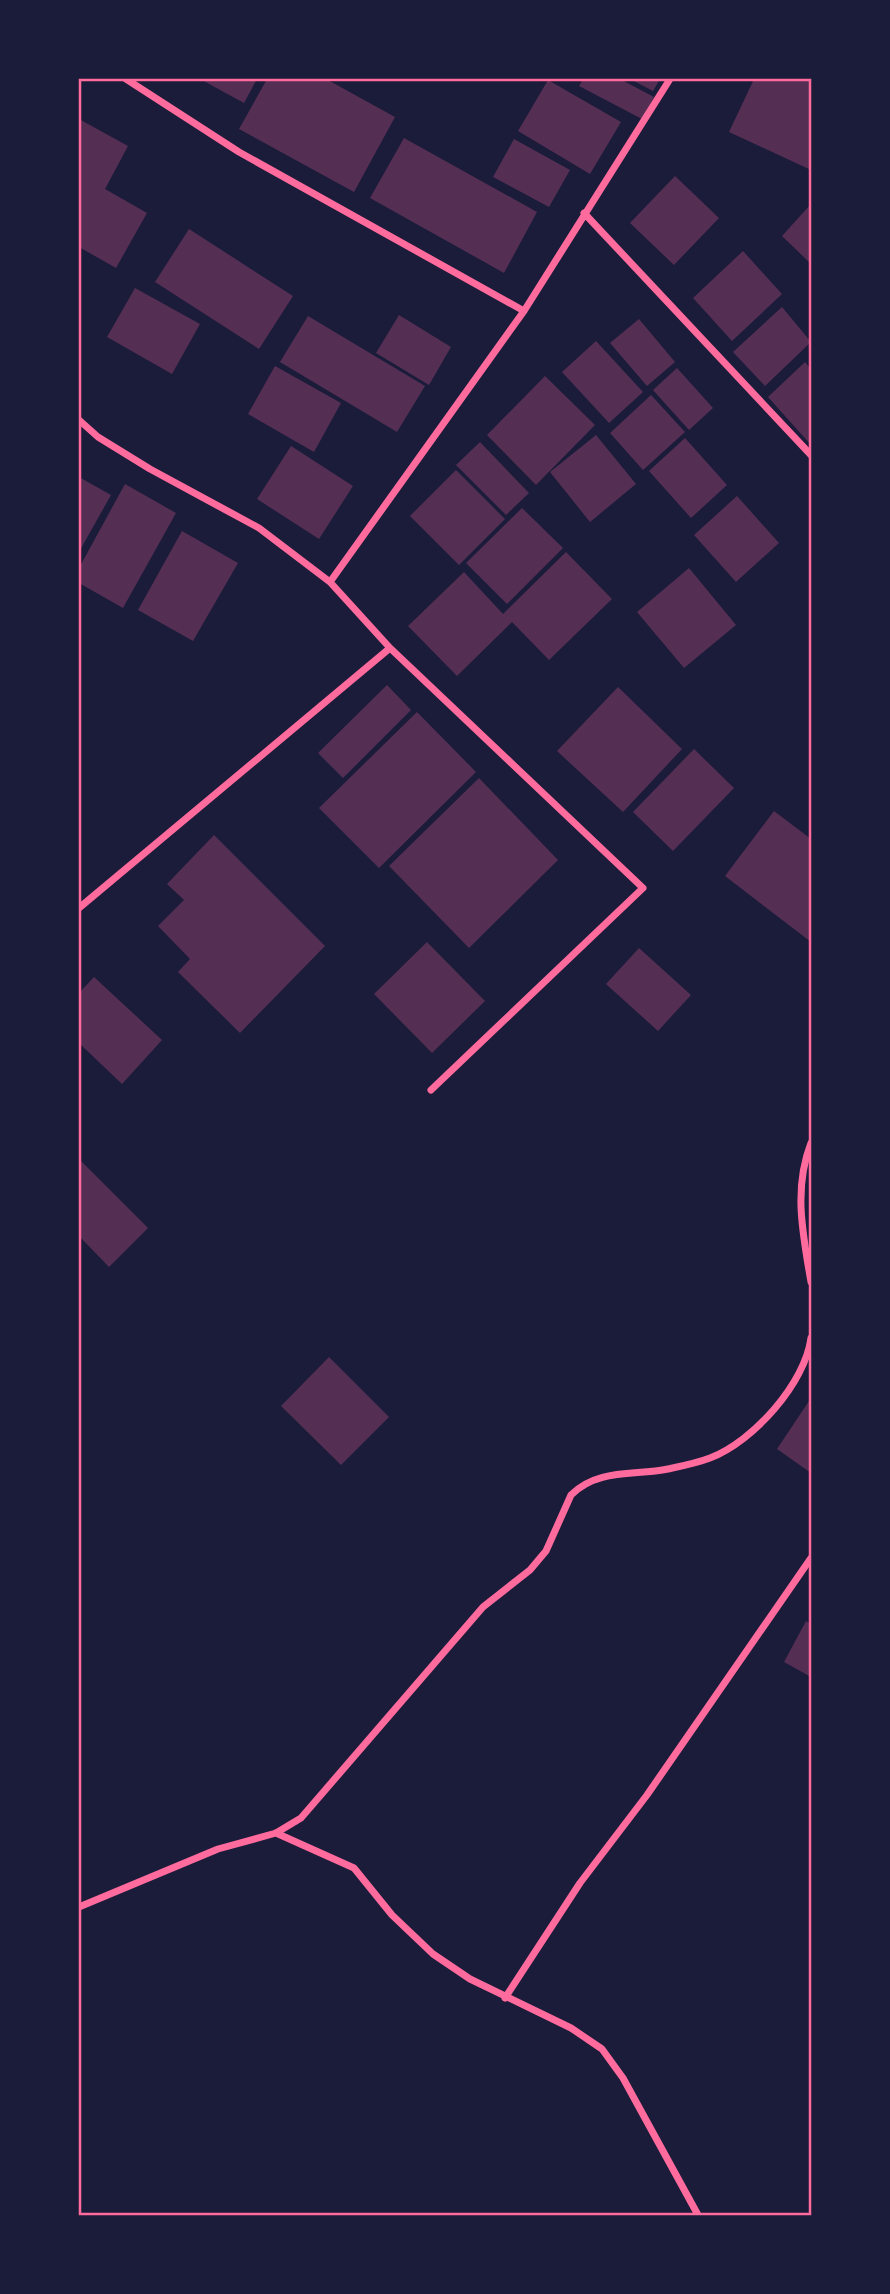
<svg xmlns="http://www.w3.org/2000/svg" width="890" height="2294" font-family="'Work Sans',sans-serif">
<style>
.building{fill:#542f53}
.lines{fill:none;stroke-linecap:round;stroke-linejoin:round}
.minor{stroke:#ff6b9d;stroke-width:7}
.neatline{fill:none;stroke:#ff6b9d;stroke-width:2.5}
</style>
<rect width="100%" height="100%" fill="#1b1b3a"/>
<!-- building -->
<path class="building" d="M200,79H257L244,103Z
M267,79H326L395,117L354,192L239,129Z
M583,79H620L654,97L642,119L579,86Z
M630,79H660L653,91Z
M754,79H811V170L729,132Z
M548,80L621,122L590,174L518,131Z
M79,119L128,146L105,189L147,213L116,268L79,247Z
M404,138L537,212L504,273L370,198Z
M514,139L570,170L549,207L493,177Z
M675,176L719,218L674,265L630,223Z
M811,204V264L782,236Z
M189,229L293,296L259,349L155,282Z
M743,251L782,294L732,341L693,298Z
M135,288L200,324L172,374L107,337Z
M782,307L811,342L765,386L733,352Z
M399,315L451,347L429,385L376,353Z
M308,316L425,386L397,432L280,362Z
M639,319L675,362L647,386L610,343Z
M596,341L643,392L609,423L562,372Z
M805,362L811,369V445L768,397Z
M275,366L341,403L314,452L248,414Z
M677,368L713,408L689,430L653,390Z
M545,376L595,425L536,485L487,435Z
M651,395L685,432L643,470L610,433Z
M596,435L636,484L590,522L550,472Z
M685,438L727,485L691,518L649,471Z
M480,442L529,493L506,515L456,465Z
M291,446L353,486L319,539L257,499Z
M456,470L505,519L459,565L410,516Z
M79,477L111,495L79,552Z
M125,484L176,513L123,608L79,583V568Z
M737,496L779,543L736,582L694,535Z
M522,508L563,548L507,604L466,563Z
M182,531L238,563L193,641L138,610Z
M566,552L612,599L549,660L512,622L457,676L408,626L464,572L503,614Z
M689,568L736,625L684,668L637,612Z
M387,685L411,710L343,778L318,753Z
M618,687L682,749L623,812L557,751Z
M417,712L476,772L379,868L319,808Z
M694,749L734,788L673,851L633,812Z
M479,778L558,860L469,948L389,866Z
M774,811L811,839V942L725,876Z
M214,835L325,946L240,1033L178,972L190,959L158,926L184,900L167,884Z
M427,942L485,1001L432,1053L374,994Z
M639,948L691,995L658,1031L606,984Z
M94,977L162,1040L122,1084L79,1043V993Z
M79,1159L148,1228L109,1267L79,1236Z
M329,1357L389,1417L341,1465L281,1406Z
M811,1398V1473L777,1449Z
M806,1621L811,1624V1677L784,1662Z"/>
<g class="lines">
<!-- minor -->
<path class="minor" d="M126,79L239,152L524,311
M584,213L811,455
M79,420L98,437L150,469L259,528L330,582L390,648L643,888L431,1090
M330,582L524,311L670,79
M79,908L390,648
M811,1143C793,1189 803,1235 811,1282
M276,1833L354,1868L392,1915L433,1954L470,1979L571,2028L602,2049L623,2078L698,2215
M79,1907L218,1849L276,1833L301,1818L483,1607L530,1570L546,1551L571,1495C598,1468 635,1476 668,1469C682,1466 697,1463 710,1458C754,1441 805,1383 811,1338
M505,1998L580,1883L647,1795L811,1558"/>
</g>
<!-- border -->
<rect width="890" height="2294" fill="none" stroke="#1b1b3a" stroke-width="161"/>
<rect x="80" y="80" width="730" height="2134" class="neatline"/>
</svg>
